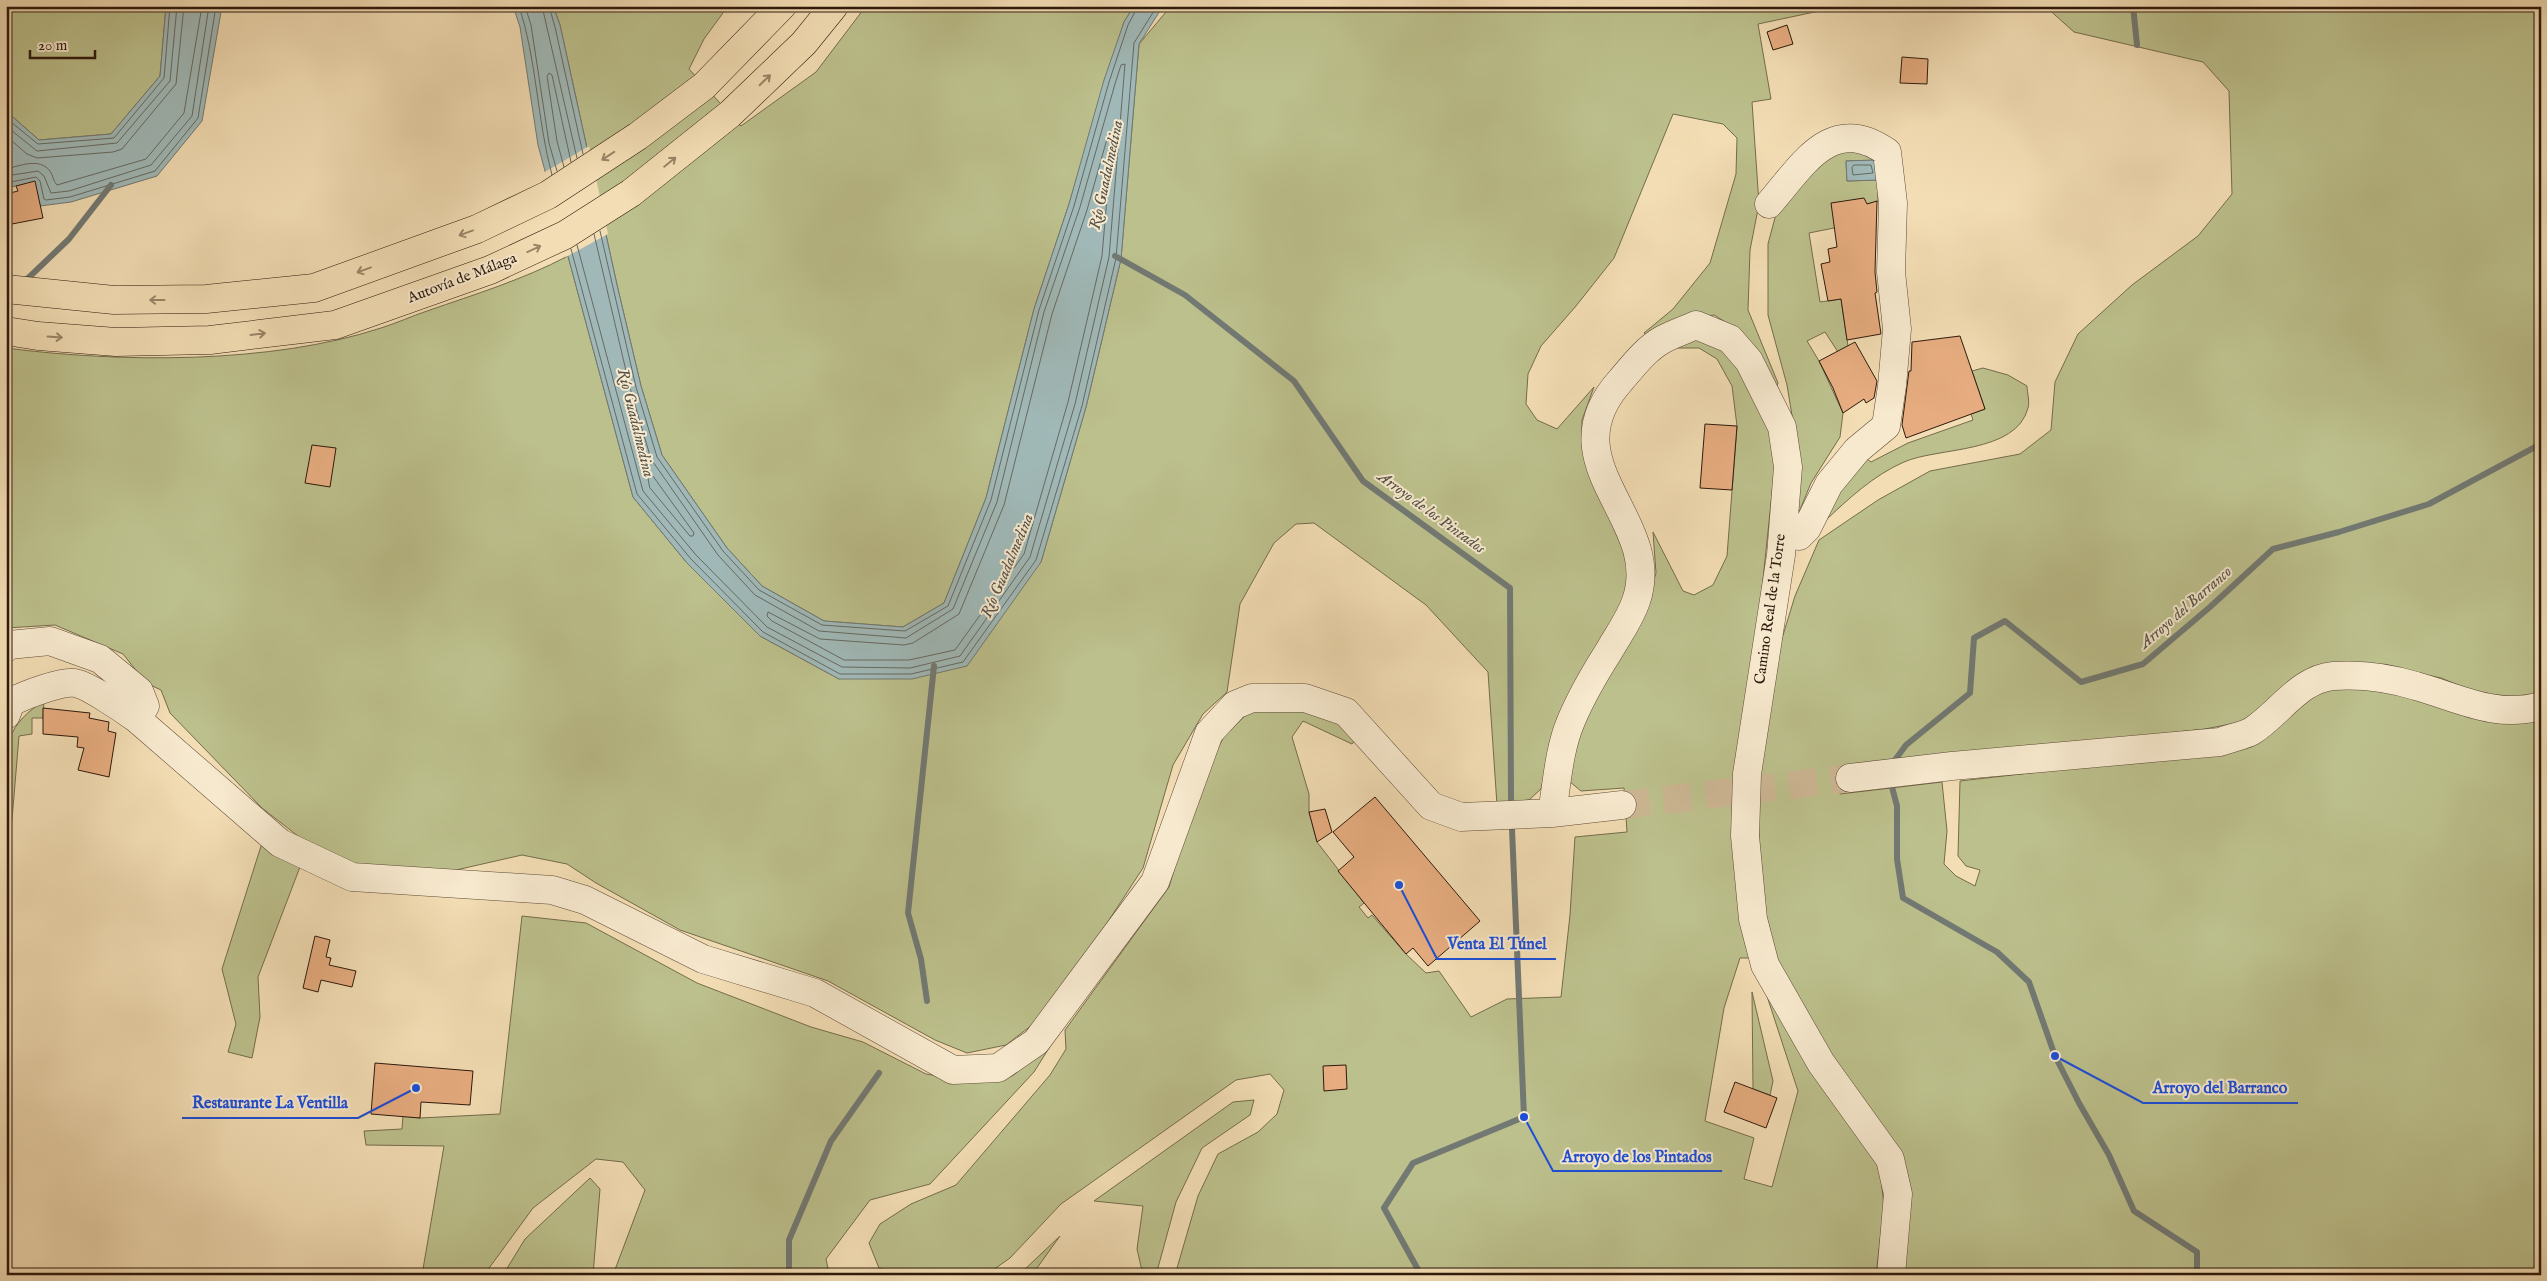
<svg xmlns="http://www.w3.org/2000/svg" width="2547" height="1281" font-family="'IM FELL English',serif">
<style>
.green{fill:#bcc08c;stroke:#746c4c}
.water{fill:#a0b9b8;stroke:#727973}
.pier{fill:#f3ddb4}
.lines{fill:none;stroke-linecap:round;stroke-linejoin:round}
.shore{stroke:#666962;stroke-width:1}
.stream{stroke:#727973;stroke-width:6}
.building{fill:#e7ad80;stroke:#2d190c}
.minor-tunnel{stroke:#cbb692;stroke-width:28;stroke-dasharray:28 14;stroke-linecap:butt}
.minor-casing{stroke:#5e4a36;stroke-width:29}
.highway-casing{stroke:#2d190c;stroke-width:29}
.minor{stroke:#f7e9ce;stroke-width:28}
.highway{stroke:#f3ddb4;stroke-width:28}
.oneway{stroke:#9a8568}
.labels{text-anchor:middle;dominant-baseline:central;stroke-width:4;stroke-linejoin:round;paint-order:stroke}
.street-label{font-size:15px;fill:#2d190c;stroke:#f7e9ce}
.water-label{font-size:16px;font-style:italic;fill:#555148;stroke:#f7e9ce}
.leader{fill:none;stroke:#1d4ed8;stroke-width:2}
.callout-dot{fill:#1d4ed8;stroke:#f7e9ce;stroke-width:2}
.callout-label{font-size:16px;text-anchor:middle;font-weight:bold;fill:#1d4ed8;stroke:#f7e9ce;stroke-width:4;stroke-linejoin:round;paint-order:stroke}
</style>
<rect width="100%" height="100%" fill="#f3ddb4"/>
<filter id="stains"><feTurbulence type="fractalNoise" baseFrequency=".004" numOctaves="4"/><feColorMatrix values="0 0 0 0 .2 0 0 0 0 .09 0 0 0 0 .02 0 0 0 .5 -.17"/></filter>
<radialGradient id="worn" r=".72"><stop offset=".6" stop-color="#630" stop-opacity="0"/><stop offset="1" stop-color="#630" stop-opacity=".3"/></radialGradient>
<!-- green -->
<path class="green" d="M6,6H166L160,76L111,134L39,140L6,111Z
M553,6H728L704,39L689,69L741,126L816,72L866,6H1134L1124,22L1069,204L1034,309L986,498L944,603L903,627L824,621L762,586L727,548L662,455L641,386L617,285L560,25Z
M1171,6H1843L1758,24L1771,99L1752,102L1759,204L1750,250L1748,310L1778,383L1775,391L1740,331L1714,315L1679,319L1652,340L1644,333L1673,309L1710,263L1736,174L1737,138L1723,124L1673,114L1614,258L1576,306L1541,346L1528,374L1526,404L1537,420L1557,429L1594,387L1582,420V446L1593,480L1630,566L1629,593L1557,730L1541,789L1529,800L1497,805L1488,672L1426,605L1314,523L1296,524L1274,543L1240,604L1227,692L1203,714L1173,765L1143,868L1096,940L1036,1022L1006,1045L967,1053L935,1040L828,981L680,930L596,883L567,864L522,855L456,870L398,868L345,863L312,847L262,808L170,713L161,690L146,683L123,654L55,625L6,628V348C121,363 271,364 381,328C397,323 412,316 427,311C476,294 522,280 568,256L633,497L687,563L760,636L839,679L1041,562L1086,407L1121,259L1139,44Z
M2045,6H2541V692L2518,698L2483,695L2441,678L2394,668L2280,696L2241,722L2205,729L1843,768L1840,794L1942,782L1947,831L1944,864L1956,876L1975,886L1980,870L1966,866L1958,856L1960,781L2222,751L2319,692L2338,685L2541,717V1275H1895L1905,1169L1842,1075L1782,973L1761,921L1757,764L1769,681L1795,596L1819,540L1878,500L1930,471L2020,454L2051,430L2055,382L2078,334L2132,285L2198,236L2232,194L2229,91L2203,62L2074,32Z
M1847,143L1877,160L1846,161L1847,181L1878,180V201L1867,204L1834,228L1809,233L1820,302L1841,299L1848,346L1838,352L1825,332L1807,341L1819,361L1843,413L1840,437L1811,483L1797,517L1798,452L1787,385L1768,315V244L1776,214L1805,173Z
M1698,338L1721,342L1767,407L1776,455L1756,646L1734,769L1732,817L1755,958H1740L1724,1008L1705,1121L1754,1138L1744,1179L1772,1187L1798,1091L1765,990L1880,1167L1884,1207L1876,1275H1175L1198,1196L1218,1154L1258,1132L1277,1114L1284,1090L1270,1074L1236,1080L1061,1204L1010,1258L986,1275H902L879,1268L869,1243L880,1224L911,1204L956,1185L1050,1075L1066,1049L1065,1030L1169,887L1198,789L1224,736L1248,713L1273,707L1306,709L1334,721L1358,737L1352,744L1303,721L1292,737L1309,794V812L1317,842L1364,903L1359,907L1368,918L1372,915L1406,954L1426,973L1439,971L1471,1017L1507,999L1561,997L1570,915L1575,837L1627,832L1624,788L1581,791L1569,781L1582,719L1645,612L1656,573L1653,532L1683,591L1694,595L1713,585L1727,556L1737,426L1732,386L1717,359L1699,348H1677Z
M1983,368L2008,375L2027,386C2027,392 2030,402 2028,408C2016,454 1938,447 1904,462C1874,475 1848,499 1825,521L1842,479L1863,456L1871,462L1908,443L1973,420L1971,414L1985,409L1972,371Z
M44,701L43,718H32V734L19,736L12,820L6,840C6,818 2,757 9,740C16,722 28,711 44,701Z
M262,843L300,867L258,977L260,1017L252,1058L228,1052L236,1024L222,969Z
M522,916L586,923L697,983L811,1027L863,1042L926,1074L972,1082L1012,1076L1049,1048L1034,1072L930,1184L870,1200L826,1259L829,1273L838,1275H613L645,1190L623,1162L596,1159L533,1208L484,1275H422L444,1146L366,1145L364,1131L402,1129L403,1116L420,1118L500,1114Z
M1752,992L1773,1081L1770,1095L1753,1089Z
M1254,1100L1250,1115L1202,1148L1176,1202L1156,1275H1143L1137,1249L1143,1206L1094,1201L1233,1102Z
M590,1178L600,1189L593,1275H503L525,1239Z
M1060,1236L1032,1275H1018L1023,1271Z"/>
<!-- water -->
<path class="water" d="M166,6H221V12L202,121L157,176L71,202L40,206L35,182L6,188V111L39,140L111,134L160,76Z
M513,6H553L560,25L617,285L641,386L662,455L727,548L762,586L824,621L903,627L944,603L986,498L1034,309L1069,204L1104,80L1124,22L1134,6H1163L1139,44L1121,259L1086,407L1041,562L967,666L912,679H839L760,636L687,563L633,497L538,145L520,27Z
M1877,160L1878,180L1847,181L1846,161Z"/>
<!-- pier -->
<path class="pier" d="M589,146L608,234L566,257L543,173Z"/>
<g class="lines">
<!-- shore -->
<path class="shore" d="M519,6C537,60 537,120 552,175
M525,6L531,25L549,143L557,171
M542,6L577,158
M549,6L555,27L583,154
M6,118L38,144L114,138L164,78L170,6
M6,126L37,151L117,143L170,81L177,6
M6,136L27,154L37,158L113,152L122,149L176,84L184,6
M1110,137L1112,140L1102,256L1068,402L1024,554L955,650L909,660H844L772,621L767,616L768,612L820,639L904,645L913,643L959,614L1004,505L1052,314L1087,210L1107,139Z
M1854,165H1871L1873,173L1853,175L1852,168Z
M564,167L557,141L547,76L549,73L552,75L571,162
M6,169C20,166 39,157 50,171C53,175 53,181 57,185L146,159L184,113L202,6
M6,176L38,171L44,176L51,193L69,191L151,165L192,116L209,6
M6,183L36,177L40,181L44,199L46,200L70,197L155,171L198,118L216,6
M600,231L636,387L657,457L723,551L759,590L822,625L905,631L948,606L991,500L1039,310L1074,206L1109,82L1128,25L1138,6
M577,245L643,491L696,555L767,627L842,667L910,668L960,656L1030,557L1075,404L1109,257L1125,64L1121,65L1115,84L1080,207L1044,312L997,502L953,609L906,638L819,631L755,595L718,555L651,459L630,388L594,234
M571,249L637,494L691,559L763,632L840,674H911L963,662L1036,560L1082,406L1116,258L1134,43L1157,6
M647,471L650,472L694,533L693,536H690L650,488Z"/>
<!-- stream -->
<path class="stream" d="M2133,6L2137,45
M1115,256L1185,295L1294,381L1363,481L1510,588L1511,799
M23,283L69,239L111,185
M1895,760L1906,745L1970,693L1974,638L2005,621L2081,682L2143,664L2210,607L2273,549L2339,532L2429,504L2541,444
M1892,787L1897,806V859L1903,898L1997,952L2029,982L2055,1056L2079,1103L2109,1155L2134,1211L2197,1252V1275
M927,1001L921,959L908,913L934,666
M789,1275V1240L831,1141L879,1073
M1421,1275L1384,1208L1413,1163L1524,1117L1512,829"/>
</g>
<!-- building -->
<path class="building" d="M1787,25L1793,44L1773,50L1767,32Z
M1902,57L1928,59L1927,84L1900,83Z
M35,181L43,218L12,224L6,194L18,191L16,186Z
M1864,198L1867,204L1877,201L1875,272L1877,292L1875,293L1881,334L1847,340L1841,299L1828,301L1821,264L1830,262L1828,249L1837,247L1831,203Z
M1960,336L1985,409L1906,438L1902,425L1909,371H1911L1912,342Z
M1855,342L1877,381L1874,398L1866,403L1864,399L1843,413L1833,388L1819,361Z
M1705,424L1737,426L1732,490L1700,488Z
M312,445L336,448L330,487L305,483Z
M43,708L90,713L89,718L109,722L108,731L116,733L109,777L78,770L84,748L77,747L78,737L43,734Z
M1375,797L1480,921L1428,966L1413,948L1406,954L1338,871L1354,857L1333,832Z
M1325,809L1332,832L1317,842L1309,812Z
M315,936L330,940L326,957L331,958L329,965L356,971L352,987L321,980L318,992L303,988Z
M375,1063L473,1071L470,1105L421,1102L420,1118L371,1114Z
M1346,1065L1347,1089L1324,1091L1323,1066Z
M1735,1082L1777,1098L1766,1128L1724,1112Z"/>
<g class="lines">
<!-- minor-tunnel -->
<path class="minor-tunnel" d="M1622,805L1850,778"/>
<defs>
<path id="minor" d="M1769,204C1803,165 1831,113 1887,152L1893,203L1891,272L1897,329L1892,386L1886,426L1857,450L1829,484L1807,528L1799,536
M6,648L9,645L50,641L100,659L139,691L145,706L137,719
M6,715L11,702C25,695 61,681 75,683C88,685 126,711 137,719L280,843L352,877L552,890L585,900L703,959L815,993L953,1070L998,1068L1036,1042L1155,882L1209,733L1235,705L1252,698H1305L1346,712L1431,806L1461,817L1552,813L1622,805
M1850,778L1952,766L2220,742C2230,738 2243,736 2252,731C2279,714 2299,679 2333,676C2360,674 2390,678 2416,686C2459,698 2496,719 2541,706
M1552,813C1557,783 1559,749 1571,721C1581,697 1595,673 1609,651C1618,635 1630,619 1636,601C1665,519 1545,464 1621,380C1633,366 1646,349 1662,340C1673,334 1685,330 1696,325L1730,339L1749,361L1782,427L1788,467L1781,555L1747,774L1745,836L1753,919L1765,965L1821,1063L1890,1159L1898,1194L1891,1275"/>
<path id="highway" d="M6,289L114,300L206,299L314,288L477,229L548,195L638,136L704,86L782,6
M6,331L38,336L116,342L210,340L335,325L490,270L565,235L631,193L730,114L804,43L834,6"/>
</defs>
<!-- minor casing -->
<use href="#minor" class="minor-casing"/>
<!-- highway casing -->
<use href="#highway" class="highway-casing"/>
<!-- minor -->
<use href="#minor" class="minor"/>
<!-- highway -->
<use href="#highway" class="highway"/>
</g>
<!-- one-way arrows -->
<defs><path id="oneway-shaft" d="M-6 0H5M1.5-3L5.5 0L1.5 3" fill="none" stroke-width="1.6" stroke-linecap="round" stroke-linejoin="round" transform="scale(1.25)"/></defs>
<g class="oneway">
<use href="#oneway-shaft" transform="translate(765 80) rotate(-44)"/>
<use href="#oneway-shaft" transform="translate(608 156) rotate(147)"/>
<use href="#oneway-shaft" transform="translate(670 162) rotate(-39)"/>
<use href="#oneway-shaft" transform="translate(466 233) rotate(160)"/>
<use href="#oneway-shaft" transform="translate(534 249) rotate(-25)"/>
<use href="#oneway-shaft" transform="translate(364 270) rotate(160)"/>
<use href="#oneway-shaft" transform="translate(157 300) rotate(180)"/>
<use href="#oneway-shaft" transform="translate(258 334) rotate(-7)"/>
<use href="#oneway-shaft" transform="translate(55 337) rotate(4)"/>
</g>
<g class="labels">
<!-- street labels -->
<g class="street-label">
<text transform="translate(462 278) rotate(-21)">Autovía de Málaga</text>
<text transform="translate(1770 609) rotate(-82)">Camino Real de la Torre</text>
</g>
<!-- water labels -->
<g class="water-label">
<text transform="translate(1107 175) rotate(-78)">Río Guadalmedina</text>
<text transform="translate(635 423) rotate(76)">Río Guadalmedina</text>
<text transform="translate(1431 513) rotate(36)">Arroyo de los Pintados</text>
<text transform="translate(1008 566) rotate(-67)">Río Guadalmedina</text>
<text transform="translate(2186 608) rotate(-41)">Arroyo del Barranco</text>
</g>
</g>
<!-- callouts -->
<path class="leader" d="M1399 885L1437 959H1556M2055 1056L2143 1103H2298M416 1088L358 1118H182M1524 1117L1553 1171H1722"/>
<g class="callout-dot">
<circle cx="1399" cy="885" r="5"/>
<circle cx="2055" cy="1056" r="5"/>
<circle cx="416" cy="1088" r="5"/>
<circle cx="1524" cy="1117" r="5"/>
</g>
<g class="callout-label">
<text x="1497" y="949">Venta El Túnel</text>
<text x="2220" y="1093">Arroyo del Barranco</text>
<text x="270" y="1108">Restaurante La Ventilla</text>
<text x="1637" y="1162">Arroyo de los Pintados</text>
</g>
<!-- margin -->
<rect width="2547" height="1281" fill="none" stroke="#f3ddb4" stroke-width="25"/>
<rect x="8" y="8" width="2532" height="1266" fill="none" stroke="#2d190c" stroke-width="2.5"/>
<rect x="12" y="12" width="2522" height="1256" fill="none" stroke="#2d190c"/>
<!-- scale -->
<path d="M30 50v8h65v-8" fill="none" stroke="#2d190c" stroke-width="2.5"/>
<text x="38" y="50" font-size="15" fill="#2d190c" stroke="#f7e9ce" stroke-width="4" paint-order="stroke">20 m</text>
<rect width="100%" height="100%" filter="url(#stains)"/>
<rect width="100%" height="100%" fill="url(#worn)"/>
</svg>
